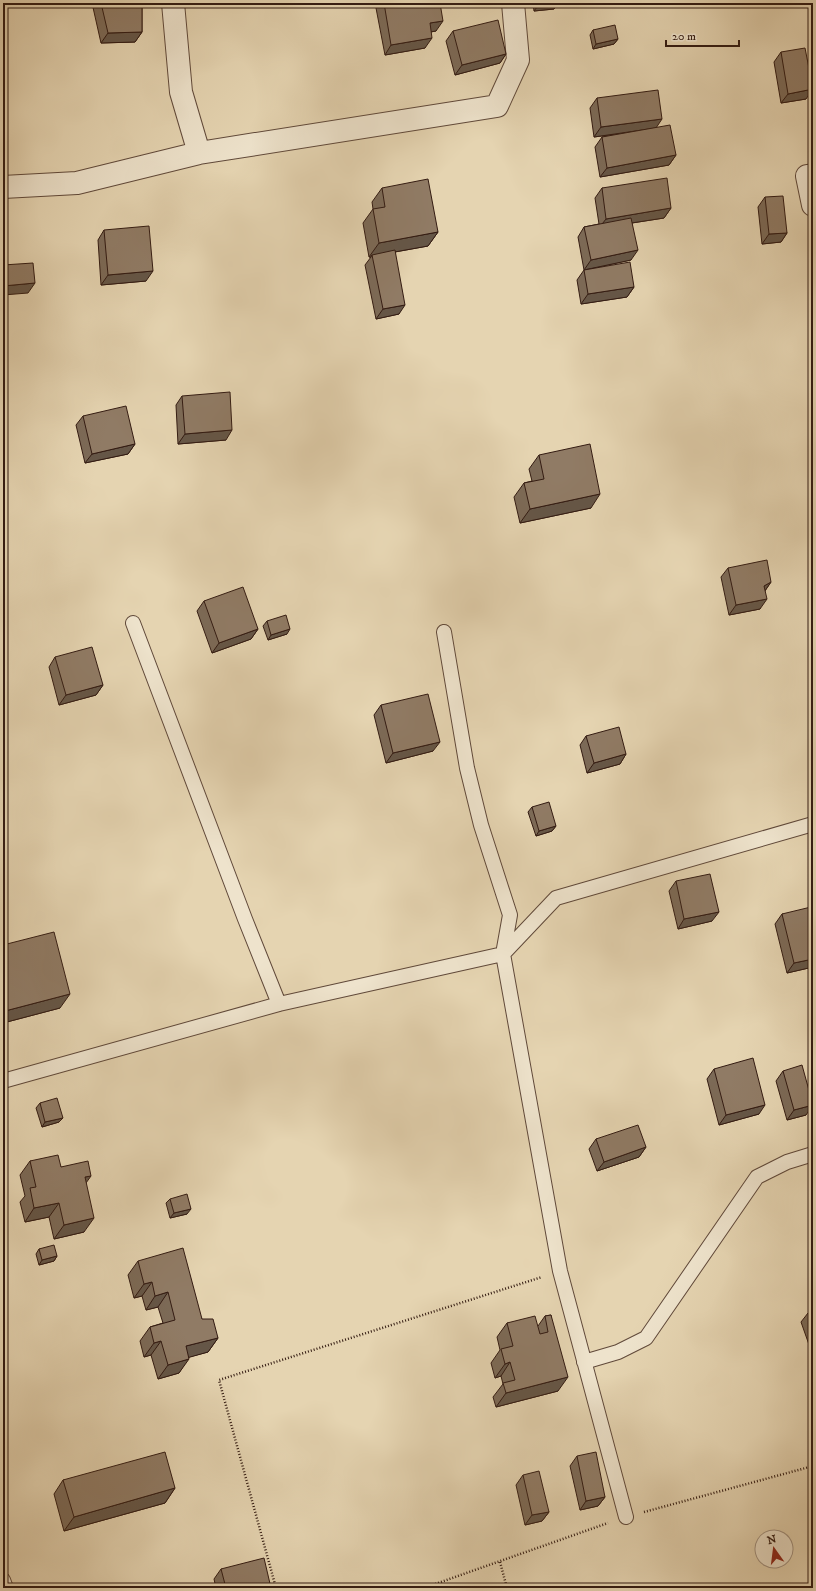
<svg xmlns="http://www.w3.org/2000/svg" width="816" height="1591" font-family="'IM FELL DW Pica',serif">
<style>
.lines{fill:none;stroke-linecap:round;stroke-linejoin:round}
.service-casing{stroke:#60493a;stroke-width:16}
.minor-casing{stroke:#60493a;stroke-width:24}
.path{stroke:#331b12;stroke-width:2.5;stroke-dasharray:1 2;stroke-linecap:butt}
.service{stroke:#eee3cc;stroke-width:14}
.minor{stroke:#eee3cc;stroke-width:22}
.wall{fill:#7c6a57;stroke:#331b12}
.shaded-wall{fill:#655647;stroke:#331b12}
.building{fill:#907b65;stroke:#331b12}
</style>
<rect width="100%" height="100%" fill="#e5d4b1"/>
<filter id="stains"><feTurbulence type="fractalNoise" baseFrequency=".005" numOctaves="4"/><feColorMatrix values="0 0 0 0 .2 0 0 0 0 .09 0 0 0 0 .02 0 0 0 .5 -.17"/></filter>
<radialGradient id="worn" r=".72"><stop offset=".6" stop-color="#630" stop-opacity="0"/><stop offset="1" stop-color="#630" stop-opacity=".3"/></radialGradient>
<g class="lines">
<defs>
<path id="service" d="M133,623L245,919L279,1004
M444,632L467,768L481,825L510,915L503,954L560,1271L626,1517
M3,1081L279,1004L503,954L556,898L813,824
M584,1362L618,1352L646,1338L757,1177L787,1162L813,1154
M3,1580L6,1588"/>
<path id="minor" d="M173,3L181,92L199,153
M813,175L807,176L813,205
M3,187L77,183L199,153L497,106L518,60L513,3"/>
</defs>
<!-- service casing -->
<use href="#service" class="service-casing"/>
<!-- minor casing -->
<use href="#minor" class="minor-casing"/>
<!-- path -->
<path class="path" d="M644,1512L813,1466
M500,1562L507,1588
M276,1588L219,1380L542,1277
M424,1588L608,1523"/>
<!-- service -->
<use href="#service" class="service"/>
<!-- minor -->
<use href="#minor" class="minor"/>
</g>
<!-- wall -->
<path class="wall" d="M92,3H142V32L135,42L101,43Z
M380,3H440L436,31L431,32L425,48L385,55L376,8Z
M533,3H558L554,9L534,11Z
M593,30L618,39L614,44L593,49L590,35Z
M453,31L506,54L500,63L455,75L446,41Z
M781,52L806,99L781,103L774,62Z
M597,98L656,128L676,155L669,165L600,177L595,147L602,137L639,131L594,137L590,108Z
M382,188L438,232L428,246L395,252L399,314L376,319L365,265L371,257H369L363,223L373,209L372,202Z
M602,188L671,208L664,218L632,223L631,260L585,270L634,287L627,297L581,304L577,280L584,270L578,237L584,227L599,224L595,198Z
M765,197L787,233L781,242L762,244L758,207Z
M104,230L146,281L101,285L98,240Z
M182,396L226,440L178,444L176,405Z
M83,416L135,444L128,454L85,463L76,425Z
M539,455L591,508L520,523L514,497L524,483L532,481L529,469Z
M728,568L771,582L765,591L760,609L729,615L721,577Z
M204,601L258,629L251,639L212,653L197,611Z
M267,621L287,634L268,640L263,626Z
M55,657L103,685L96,695L59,705L49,667Z
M381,705L433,751L386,763L374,715Z
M586,736L626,754L620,764L587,773L580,745Z
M532,807L556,826L552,831L536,836L528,812Z
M676,881L712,921L678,929L669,891Z
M782,914L813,917V967L787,973L775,924Z
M3,945L60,1008L3,1023Z
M714,1069L759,1114L719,1125L707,1079Z
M783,1071L806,1115L787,1120L776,1081Z
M40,1103L63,1118L59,1122L42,1127L36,1108Z
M596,1139L646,1147L639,1157L597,1171L589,1149Z
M30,1161L61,1167L86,1183L84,1232L54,1239L49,1217L25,1222L20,1202L25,1196L20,1175Z
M170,1199L187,1214L170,1218L166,1203Z
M39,1249L57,1256L54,1261L39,1265L36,1254Z
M138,1261L202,1319L218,1338L208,1352L189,1357L179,1373L158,1379L151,1355L144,1357L140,1341L150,1327L163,1323L158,1307L146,1310L142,1296L134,1298L128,1275Z
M813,1311V1356L801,1322L808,1313Z
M551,1315L558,1391L496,1407L493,1397L503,1384L501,1376L495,1378L491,1363L500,1350L497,1337L507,1323L538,1326L545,1316Z
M577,1456L605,1497L598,1506L580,1510L570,1466Z
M523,1475L549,1512L542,1521L525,1525L516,1485Z
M63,1480L175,1488L165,1503L64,1531L54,1494Z
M221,1569L271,1588H216L214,1579Z"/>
<!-- shaded-wall -->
<path class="shaded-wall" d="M540,3H558L554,9L534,11Z
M443,21L436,31L423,33L430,23Z
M142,32L135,42L101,43L108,33Z
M432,38L425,48L385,55L391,45Z
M618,39L614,44L593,49L596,44Z
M506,54L500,63L455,75L462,65Z
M813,89L806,99L781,103L788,94Z
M662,119L656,128L594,137L601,127Z
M676,155L669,165L600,177L607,168Z
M671,208L664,218L599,228L606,219Z
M438,232L428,246L372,256V255L371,257H369L379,243Z
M787,233L781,242L762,244L769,234Z
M638,250L631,260L584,270L591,260Z
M153,271L146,281L101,285L108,275Z
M35,283L28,293L3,295V286Z
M634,287L627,297L581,304L588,294Z
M405,305L399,314L376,319L383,309Z
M232,430L226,440L178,444L185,434Z
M135,444L128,454L85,463L92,454Z
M600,494L591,508L520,523L530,509Z
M771,582L764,592V586Z
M767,599L760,609L729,615L736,605Z
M258,629L251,639L212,653L219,643Z
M290,629L287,634L268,640L271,635Z
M103,685L96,695L59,705L66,695Z
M440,742L433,751L386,763L393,753Z
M626,754L620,764L587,773L594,763Z
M556,826L552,831L536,836L539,831Z
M719,912L712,921L678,929L684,919Z
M813,959V967L787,973L794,963Z
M70,994L60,1008L3,1023V1013L5,1011Z
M765,1105L759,1114L719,1125L726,1115Z
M813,1105L806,1115L787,1120L794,1110Z
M63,1118L59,1122L42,1127L45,1122Z
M646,1147L639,1157L597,1171L604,1162Z
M91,1176L81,1190L85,1177Z
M59,1203L49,1217L25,1222L34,1208Z
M191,1209L187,1214L170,1218L174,1213Z
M94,1218L84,1232L54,1239L64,1225Z
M57,1256L54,1261L39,1265L42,1260Z
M152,1282L142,1296L134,1298L144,1284Z
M168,1292L158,1307L146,1310L155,1296Z
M218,1338L208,1352L176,1361L186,1346Z
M161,1341L151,1355L144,1357L154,1343Z
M189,1359L179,1373L158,1379L168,1365Z
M510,1362L501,1376L495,1378L505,1364Z
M568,1377L558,1391L496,1407L506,1393Z
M175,1488L165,1503L64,1531L74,1517Z
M605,1497L598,1506L580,1510L586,1501Z
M549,1512L542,1521L525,1525L532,1515Z"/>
<!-- building -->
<path class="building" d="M101,3H142V32L108,33Z
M384,3H440L443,21L430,23L432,38L391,45Z
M498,20L506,54L462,65L453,31Z
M615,25L618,39L596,44L593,30Z
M805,48L813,89L788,94L781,52Z
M658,90L662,119L601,127L597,98Z
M670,125L676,155L607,168L602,137Z
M667,178L671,208L606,219L602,188Z
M428,179L438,232L379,243L373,209L385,207L382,188Z
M783,196L787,233L769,234L765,197Z
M631,218L638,250L591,260L584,227Z
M149,226L153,271L108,275L104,230Z
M395,250L405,305L383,309L372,255Z
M630,262L634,287L588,294L584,270Z
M33,263L35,283L3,286V265Z
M230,392L232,430L185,434L182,396Z
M126,406L135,444L92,454L83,416Z
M590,444L600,494L530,509L524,483L544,479L539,455Z
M767,560L771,582L764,586L767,599L736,605L728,568Z
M243,587L258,629L219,643L204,601Z
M286,615L290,629L271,635L267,621Z
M92,647L103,685L66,695L55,657Z
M428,694L440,742L393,753L381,705Z
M619,727L626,754L594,763L586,736Z
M549,802L556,826L539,831L532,807Z
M710,874L719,912L684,919L676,881Z
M811,907L813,917V959L794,963L782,914Z
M54,932L70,994L5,1011L3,1003V945Z
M753,1058L765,1105L726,1115L714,1069Z
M802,1065L813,1105L794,1110L783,1071Z
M57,1098L63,1118L45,1122L40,1103Z
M638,1125L646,1147L604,1162L596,1139Z
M58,1155L61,1167L88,1161L91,1176L85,1177L94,1218L64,1225L59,1203L34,1208L30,1188L36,1187L30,1161Z
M187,1194L191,1209L174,1213L170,1199Z
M54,1245L57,1256L42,1260L39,1249Z
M183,1248L202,1319H213L218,1338L186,1346L189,1359L168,1365L161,1341L154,1343L150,1327L175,1320L168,1292L155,1296L152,1282L144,1284L138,1261Z
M813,1311V1328L808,1313Z
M551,1315L568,1377L506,1393L503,1383L515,1380L510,1362L505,1364L501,1349L513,1346L507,1323L535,1316L540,1334L548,1332L545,1316Z
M165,1452L175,1488L74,1517L63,1480Z
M596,1452L605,1497L586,1501L577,1456Z
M539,1471L549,1512L532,1515L523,1475Z
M264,1558L271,1588H226L221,1569Z"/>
<!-- margin -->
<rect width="816" height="1591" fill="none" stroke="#e5d4b1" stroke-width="16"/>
<rect x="4" y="4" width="808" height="1583" fill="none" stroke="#331b12" stroke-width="2"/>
<rect x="8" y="8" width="800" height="1575" fill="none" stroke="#331b12"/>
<!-- north arrow -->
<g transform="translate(774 1549) rotate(346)"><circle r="19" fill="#eee3cc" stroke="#a39382"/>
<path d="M0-3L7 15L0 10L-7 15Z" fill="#8f2418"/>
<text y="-6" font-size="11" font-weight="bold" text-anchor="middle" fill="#331b12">N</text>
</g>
<!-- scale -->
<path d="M666 40v6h73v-6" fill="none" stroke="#331b12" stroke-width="2"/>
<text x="672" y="40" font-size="12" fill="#331b12" stroke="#eee3cc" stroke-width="3" paint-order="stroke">20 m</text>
<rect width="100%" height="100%" filter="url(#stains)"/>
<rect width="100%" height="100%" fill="url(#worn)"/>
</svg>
